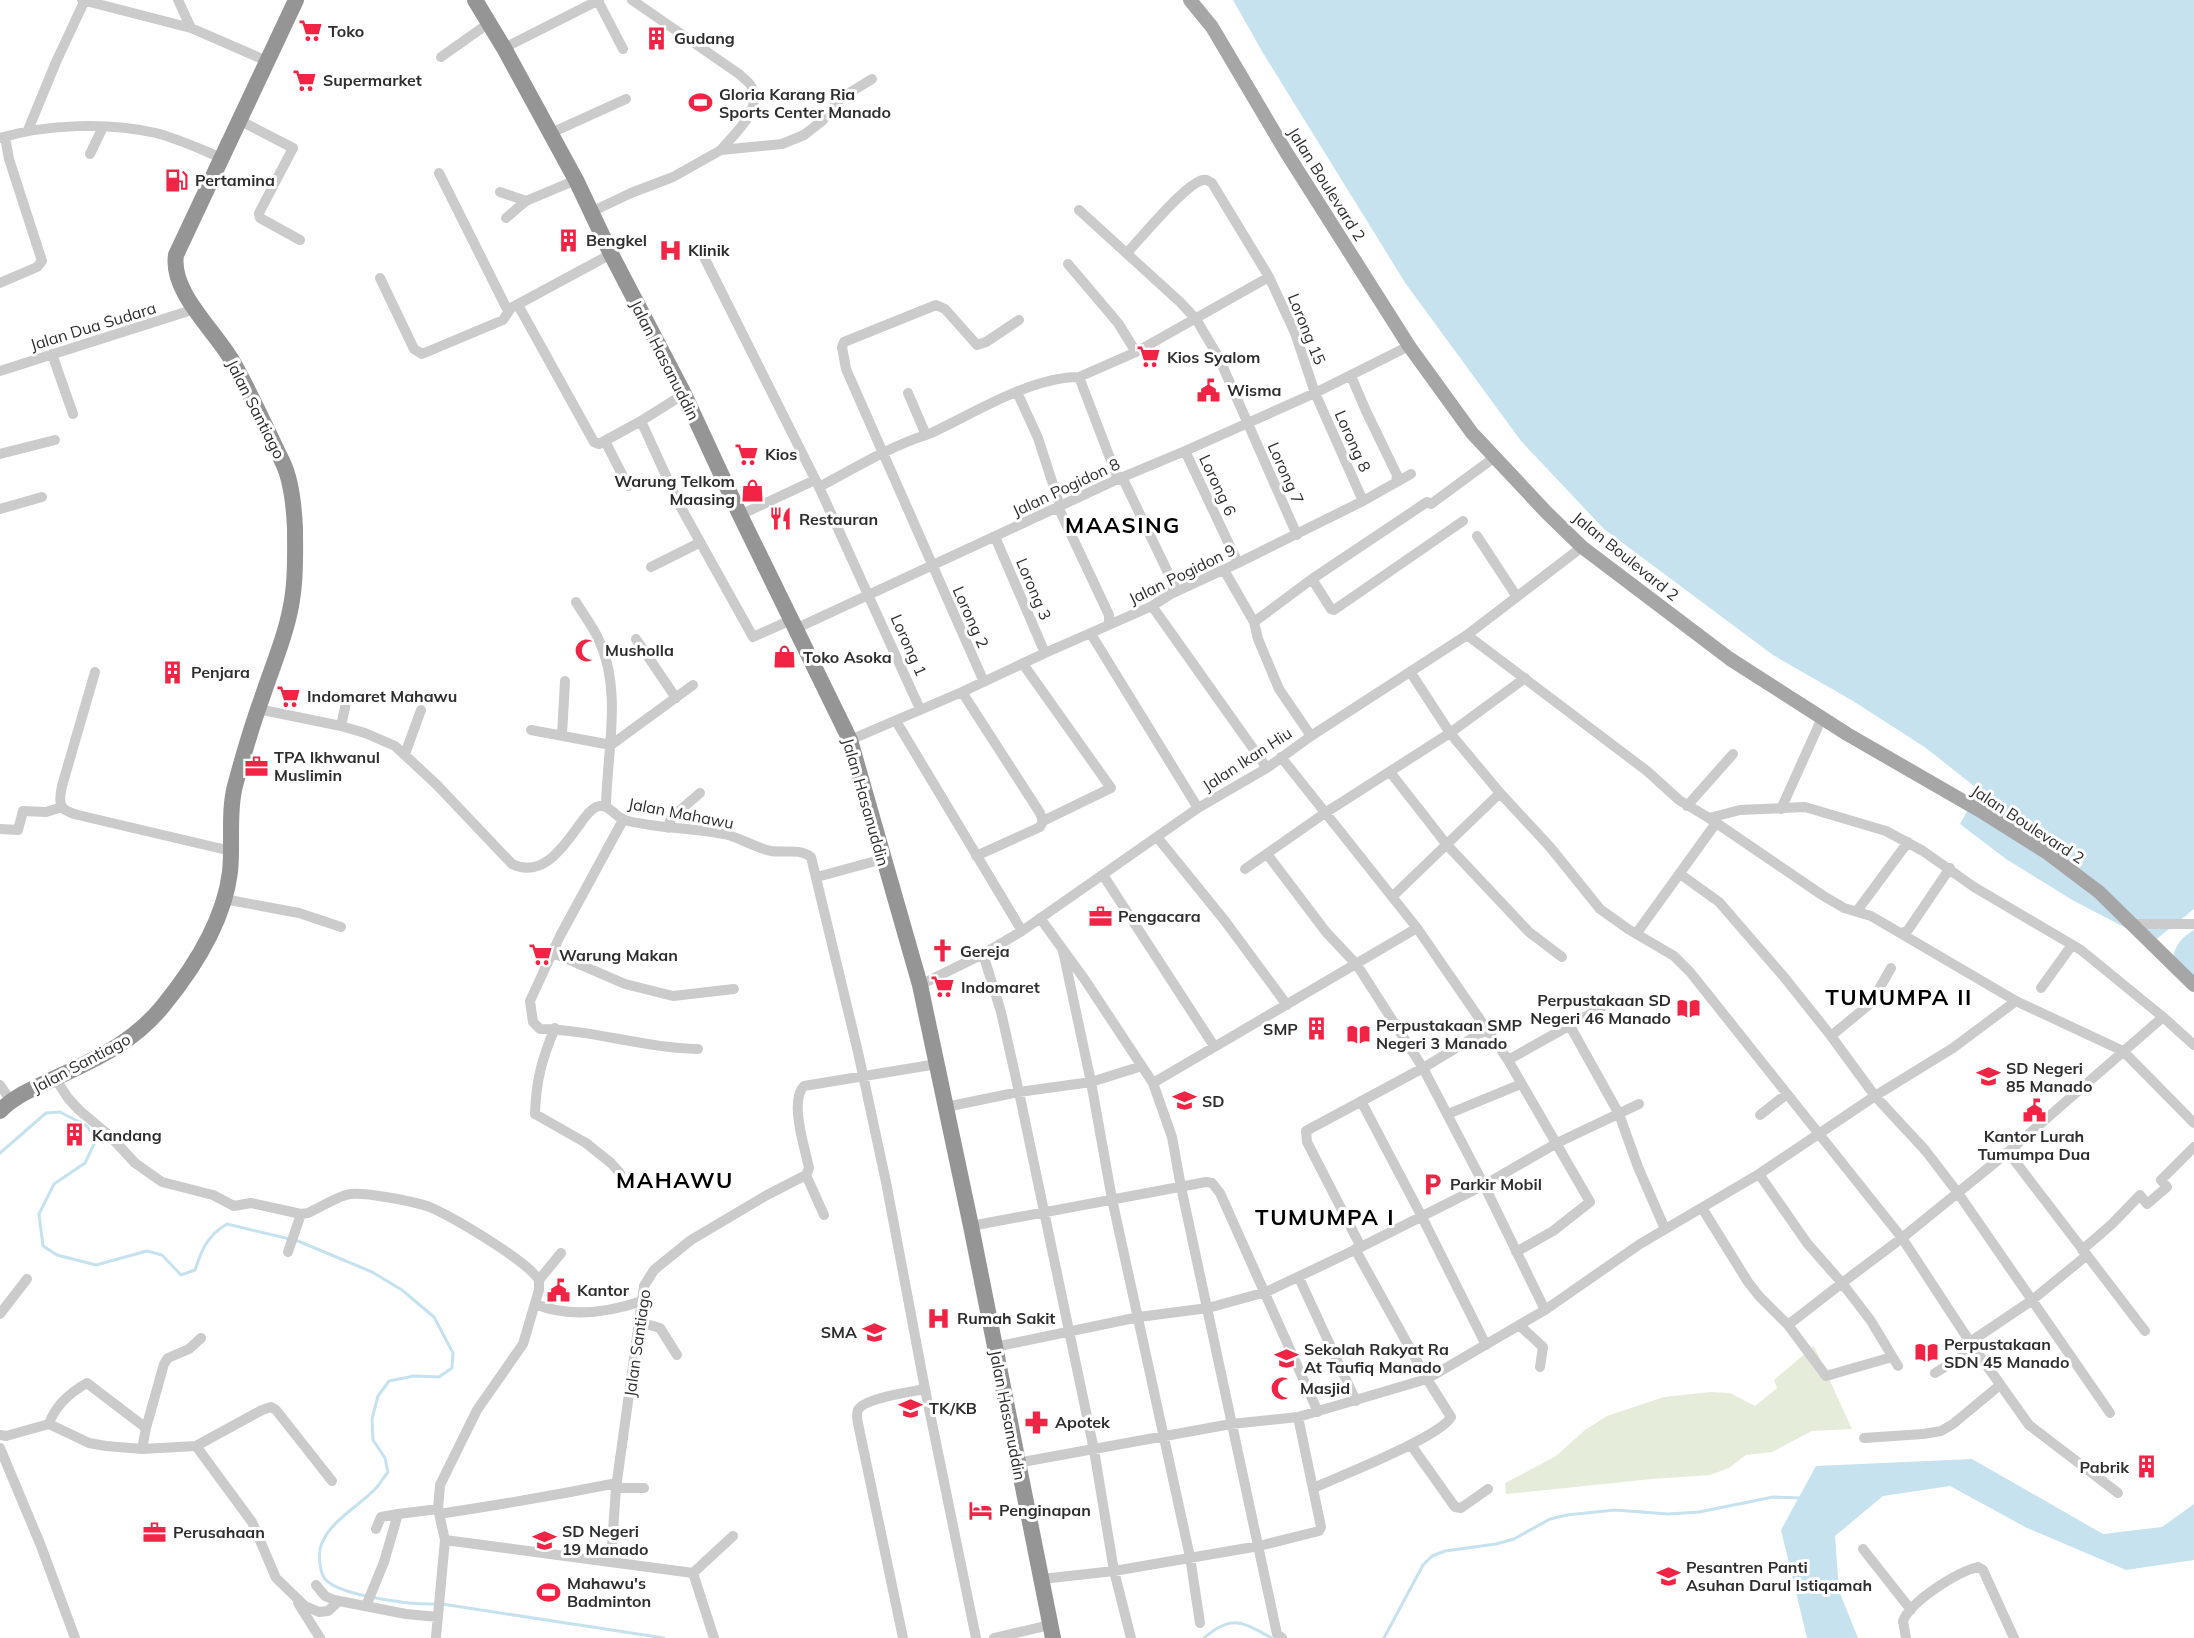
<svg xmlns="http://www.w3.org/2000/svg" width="2194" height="1638" font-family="Mulish,sans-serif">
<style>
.green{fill:#e6ecda}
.water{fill:#c5e2ee}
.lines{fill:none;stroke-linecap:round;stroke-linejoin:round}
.stream{stroke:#c5e2ee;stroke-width:3}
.minor{stroke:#cbcbcb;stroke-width:10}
.major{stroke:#a6a6a6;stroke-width:14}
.highway{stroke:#959595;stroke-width:16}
.labels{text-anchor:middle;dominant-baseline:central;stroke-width:6;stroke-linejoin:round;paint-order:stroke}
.poi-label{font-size:16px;font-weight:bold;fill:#2e2e2e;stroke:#fff;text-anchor:start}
.street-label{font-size:16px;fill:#2e2e2e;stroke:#fff}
.district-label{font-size:22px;font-weight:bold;letter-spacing:1.5px;fill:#000;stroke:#fff}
</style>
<rect width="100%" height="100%" fill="#fff"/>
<!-- green -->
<path class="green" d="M1814,1346L1852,1429L1812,1431L1772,1452L1746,1455L1729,1468L1710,1475L1652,1479L1506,1494L1505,1483L1556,1456L1585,1430L1607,1416L1664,1397L1710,1392L1730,1393L1755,1406L1777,1388L1774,1380Z"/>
<!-- water -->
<path class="water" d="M1233,0H2194V909L2153,942L2074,901L2006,859L1960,824L1979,790L1926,748L1853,701L1773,655L1604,529L1521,441L1406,284L1263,53Z
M2194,930V982L2173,975C2172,953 2174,942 2194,930Z
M1972,1459L2103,1534L2162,1527L2194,1504V1560L2126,1570L2027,1528L1950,1486L1883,1496L1835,1536L1839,1591L1858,1638H1807L1781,1530L1816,1466Z"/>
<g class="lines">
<!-- stream -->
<path class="stream" d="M0,1153L46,1113L60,1112L87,1126L96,1140L85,1163L54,1184L39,1214L43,1246L57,1255L96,1265L147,1251L162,1255L181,1275L195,1270C202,1249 207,1236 227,1224L298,1241L372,1272L402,1290L434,1317L453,1353L452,1368L439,1377L414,1376L389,1381L378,1396L372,1419L373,1440L385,1458L388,1472C384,1477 381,1482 377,1487C361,1505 331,1520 322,1543C318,1552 319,1571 325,1579C339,1596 413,1605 436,1604
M442,1604L664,1638
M1204,1638C1233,1613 1243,1623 1272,1638
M1384,1638L1423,1565L1432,1556L1445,1551L1496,1544L1514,1539L1550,1519L1567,1515L1615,1510L1668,1514L1699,1512L1773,1497L1801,1498"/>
<!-- minor -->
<path class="minor" d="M82,0L191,28
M178,0L191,28L267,61
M632,0L739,74C743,78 750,82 752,88C762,111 734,134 721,150
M598,1L623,49
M504,48L599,0
M441,57L489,23
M239,120L293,148L259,213L260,218L300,240
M28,130L56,62L85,0
M551,133L626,99
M0,138C47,124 108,122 156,133C179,139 200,149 222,158
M90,154L103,127
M439,173L508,311
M500,192L526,201
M1079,210L1180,302L1196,319L1219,358L1297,535
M591,212L631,193L673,177L721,150L782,144L804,135L822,121L841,98L872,79
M506,218L526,201L576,180
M702,253L819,487L920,709
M1127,253C1140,239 1186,183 1203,180C1207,179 1208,181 1212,183L1269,277L1295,333L1315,393L1363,501
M1068,264L1118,323L1136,352
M380,278L414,349L422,354L503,320L511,308L611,254
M0,283L37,267L42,261L9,159L5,137
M518,305L594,442L599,444L641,421
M52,354L73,414
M0,371L195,309
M1351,376L1366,411L1397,475L1396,482
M1017,392L1038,438L1060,506
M908,393L926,435
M684,394L641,421L679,504L753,637L791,620
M605,441L628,486
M1185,451L1238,563
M0,454L55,440
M819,487C855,468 890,446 929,434C973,414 1030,377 1079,377
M0,509L42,497
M1054,509L1060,511L1109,615V625
M740,515L815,480
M1477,536L1517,597
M995,537L1045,653
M651,567L699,543
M1224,570L1254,622
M1312,579L1331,609L1334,610L1463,521
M1171,594L1174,585L1124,481L1118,479L1079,377L1136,352L1269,277
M576,602C583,614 592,625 598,638C623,690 607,751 606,806
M1152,606L1267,768
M795,629L1118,479L1185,451L1315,393L1409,346
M1091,634L1198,808
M1467,635L1647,771L1679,800L1709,818L1740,810L1805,807L1886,831L1923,851L1974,887L2081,950L2163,1017L2194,1045
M636,639L676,698
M1023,664L1111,788L1043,821
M95,672L62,786C58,805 59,810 78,815L231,851
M1411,673L1450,733L1500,793L1550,847L1600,909L1628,929L1674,956L1690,972L1902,1238L1970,1342L2029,1425L2118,1493
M984,682L846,369L842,347L844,342L936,305L945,309L977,345L986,342L1019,320
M962,692L1040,813L1043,821L1040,827L976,856
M258,709L341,726L365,733L395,746L437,785L512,864C543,879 564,846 580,824C584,818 589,811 596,807C608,802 613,815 623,819C630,823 642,823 650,825C676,829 702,829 728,835C742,839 756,848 771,851C784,853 800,848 811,857L858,1052L886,1182L925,1389L976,1638
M896,721L1022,931
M341,726L347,698
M531,730L611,745L693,685
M562,735L565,681
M1311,736L1279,689L1258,639L1254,622L1312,579L1427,502L1431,504L1495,457
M850,740L962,692L1045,653L1152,606L1171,594L1238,563L1363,501L1411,474
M405,754L421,710
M1281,757L1417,928L1508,1060L1590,1202L1553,1231L1516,1252
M1390,772L1447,845L1529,932L1562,957
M1687,806L1733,754
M1781,809L1822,718
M1709,818L1822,895L1844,908L1871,916L2016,1001L2123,1051L2194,1123
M623,820L560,936L530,1001L533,1022L540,1029C593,1030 645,1048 698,1049
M668,828L671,818L700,793
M0,829L18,830L23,811L46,812L62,807
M1157,837L1225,921L1287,1005
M1267,854L1326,932L1357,965L1423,1068L1484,1185L1545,1310
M1245,869L1325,813L1450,733L1525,678
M1680,874L1719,902L1784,977L1831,1036L1875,1096L1925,1150L1958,1193L2110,1413
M1103,875L1214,1046
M817,877L883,859
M1393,896L1500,793
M224,899L299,913L341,927
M1857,911L1908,842
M1040,918L1085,980L1153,1083
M2131,924H2194
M1902,933L1908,930L1950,868
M1636,934L1716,823
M1063,951L1091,1082L1112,1199L1190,1557L1200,1623
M553,953L625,984L673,996L734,989
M983,954L1001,1012L1019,1092L1094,1450L1114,1571L1131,1638
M920,985L983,954L1022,931L1198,808L1267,768L1311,736L1467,635L1582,547
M2041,988L2072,945
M1570,1026L1619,1114L1638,1167L1665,1229
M555,1028C542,1058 536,1081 535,1114L586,1143L611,1163L620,1173
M1831,1036L1871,1003L1891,968
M1508,1060L1601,1008
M55,1078L68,1098L79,1110L110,1136L135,1163L162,1182L213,1195L234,1206L251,1203L301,1214L308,1213C320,1208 339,1195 351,1194C366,1192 418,1202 432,1208C456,1219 526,1260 539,1280V1290L523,1344L477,1410L440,1485L438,1509L445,1540L693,1573L714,1638
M0,1085L11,1101
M1361,1101L1421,1215L1486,1345
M946,1107L1019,1092L1091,1082L1142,1066
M1448,1114L1521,1084
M1760,1115L1787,1094
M2008,1152L2145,1331
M1759,1174L1807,1243L1842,1283L1902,1238L2008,1152L2163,1017
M806,1175L824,1215
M1702,1208L1748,1282L1759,1296L1788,1325L1842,1283L1871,1321L1898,1366
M971,1226L1206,1182L1212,1183L1220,1193L1318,1412
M1361,1247L1307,1142L1306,1131L1423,1068L1486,1030
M2082,1250L2112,1224L2140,1195L2147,1204L2167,1187L2161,1180L2194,1147
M288,1252L301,1214
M1299,1278L1356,1401
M539,1280L561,1253
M535,1304C570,1318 607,1313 642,1301
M0,1314L27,1279
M639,1322L660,1328L677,1355
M1519,1325L1543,1347L1540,1367
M1788,1325L1826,1376L1892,1357
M1970,1342L2031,1301L2086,1256
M995,1347L1139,1317L1208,1308L1266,1292L1361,1247L1484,1185L1557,1143L1639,1104
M1935,1373L1975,1349
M49,1424L89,1443L106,1446L142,1449L196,1446L262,1410L271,1407L276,1410L332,1481
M0,1435L6,1436L49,1424C55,1406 71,1392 87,1383L146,1428
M1864,1438L1923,1434L1941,1431L1953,1424L2000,1385
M1411,1445L1455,1507L1461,1508L1488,1489
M196,1446L252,1522L276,1578L305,1606L319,1612L328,1611L339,1601
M0,1448L41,1546L75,1638
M142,1449L146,1428L164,1364L168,1358L189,1349L201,1338
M1017,1463L1231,1424L1298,1417L1427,1379L1545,1310L1640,1244L1759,1174L1875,1096L1953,1048L2016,1001
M616,1488H644
M1313,1488C1339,1477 1440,1437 1451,1417L1427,1379L1355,1249
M439,1514C499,1505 557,1495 617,1483
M376,1529L381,1517L398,1514
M1863,1549L1911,1610
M611,1561L616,1488L644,1286L654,1270L691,1240L767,1195L806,1175L809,1168C805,1148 789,1101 804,1086L937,1064
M693,1573L733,1536
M1042,1579L1114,1571L1259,1546L1319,1531L1321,1527L1298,1417
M316,1585L325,1596L334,1600L406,1614L438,1617
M298,1603L320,1638
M366,1606L384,1562L398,1514L438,1509
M436,1637L445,1540
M903,1638L860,1433C859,1426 855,1417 858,1410C864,1398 911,1392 925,1389
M994,1638L1050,1625
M1282,1638L1277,1634L1181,1187L1172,1137L1153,1083L1417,928
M1906,1638L1903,1621C1911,1601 1957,1572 1978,1567L1983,1570L2014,1638"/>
<!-- major -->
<path class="major" d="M1190,0L1212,27L1286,152L1409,346L1472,433L1547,513L1582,547L1730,659L1847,734L1984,813L2046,852L2099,892L2194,985"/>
<!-- highway -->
<path class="highway" d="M475,0L504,48L576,180L611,254L684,394L740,515L850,740L920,985L971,1226L1053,1638
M0,1111C14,1096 33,1089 51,1080C95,1059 132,1044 163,1006C194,968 224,921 230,872C233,845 228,812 235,786C243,756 252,725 263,695C274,662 289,628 293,593C296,571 295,549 295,528C294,507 292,482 283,463C267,430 252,396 234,364C217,332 170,293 176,255L296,0"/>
</g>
<!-- icons -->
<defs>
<symbol id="supermarket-bare" viewBox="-9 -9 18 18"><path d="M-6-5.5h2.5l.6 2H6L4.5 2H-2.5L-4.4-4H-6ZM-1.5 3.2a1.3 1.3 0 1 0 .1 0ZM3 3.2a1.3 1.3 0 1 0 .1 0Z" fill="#f12445" stroke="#fff" stroke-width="2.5" paint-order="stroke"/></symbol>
<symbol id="building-bare" viewBox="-9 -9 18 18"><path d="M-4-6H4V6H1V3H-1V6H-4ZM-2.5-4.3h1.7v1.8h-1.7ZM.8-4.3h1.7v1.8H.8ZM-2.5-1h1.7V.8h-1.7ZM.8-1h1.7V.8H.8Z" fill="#f12445" stroke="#fff" stroke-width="2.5" paint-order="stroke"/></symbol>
<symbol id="stadium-bare" viewBox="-9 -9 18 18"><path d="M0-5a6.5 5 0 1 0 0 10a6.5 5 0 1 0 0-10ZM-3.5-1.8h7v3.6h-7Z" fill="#f12445" stroke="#fff" stroke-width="2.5" paint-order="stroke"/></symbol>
<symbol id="fuel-bare" viewBox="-9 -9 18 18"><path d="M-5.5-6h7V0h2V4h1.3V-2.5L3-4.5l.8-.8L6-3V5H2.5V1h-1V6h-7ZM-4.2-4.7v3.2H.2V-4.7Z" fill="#f12445" stroke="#fff" stroke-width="2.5" paint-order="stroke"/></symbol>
<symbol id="hospital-bare" viewBox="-9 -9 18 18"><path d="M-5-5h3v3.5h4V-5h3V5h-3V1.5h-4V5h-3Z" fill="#f12445" stroke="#fff" stroke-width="2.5" paint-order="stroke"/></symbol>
<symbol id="civic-bare" viewBox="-9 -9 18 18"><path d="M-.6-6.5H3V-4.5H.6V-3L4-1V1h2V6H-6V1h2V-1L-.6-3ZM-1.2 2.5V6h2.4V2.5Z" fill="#f12445" stroke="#fff" stroke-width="2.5" paint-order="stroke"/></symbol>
<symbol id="shop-bare" viewBox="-9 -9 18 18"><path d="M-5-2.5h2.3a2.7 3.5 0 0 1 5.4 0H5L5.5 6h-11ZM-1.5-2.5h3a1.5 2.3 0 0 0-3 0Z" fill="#f12445" stroke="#fff" stroke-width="2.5" paint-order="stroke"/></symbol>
<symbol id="restaurant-bare" viewBox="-9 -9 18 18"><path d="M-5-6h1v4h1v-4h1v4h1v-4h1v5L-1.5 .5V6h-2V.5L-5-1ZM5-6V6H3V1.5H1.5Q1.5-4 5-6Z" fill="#f12445" stroke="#fff" stroke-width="2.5" paint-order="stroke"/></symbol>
<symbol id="mosque-bare" viewBox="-9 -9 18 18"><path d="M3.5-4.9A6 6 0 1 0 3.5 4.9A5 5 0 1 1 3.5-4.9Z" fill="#f12445" stroke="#fff" stroke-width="2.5" paint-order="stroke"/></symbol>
<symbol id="office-bare" viewBox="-9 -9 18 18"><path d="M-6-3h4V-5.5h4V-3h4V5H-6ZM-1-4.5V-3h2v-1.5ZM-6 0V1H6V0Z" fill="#f12445" stroke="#fff" stroke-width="2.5" paint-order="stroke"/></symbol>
<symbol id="church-bare" viewBox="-9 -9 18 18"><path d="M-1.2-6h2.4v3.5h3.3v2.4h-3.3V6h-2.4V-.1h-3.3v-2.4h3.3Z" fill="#f12445" stroke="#fff" stroke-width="2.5" paint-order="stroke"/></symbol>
<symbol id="library-bare" viewBox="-9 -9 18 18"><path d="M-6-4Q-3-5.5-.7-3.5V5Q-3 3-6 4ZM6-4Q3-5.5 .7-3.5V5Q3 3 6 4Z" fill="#f12445" stroke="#fff" stroke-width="2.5" paint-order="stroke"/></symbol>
<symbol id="school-bare" viewBox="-9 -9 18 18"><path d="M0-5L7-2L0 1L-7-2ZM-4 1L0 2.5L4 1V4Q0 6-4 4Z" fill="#f12445" stroke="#fff" stroke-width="2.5" paint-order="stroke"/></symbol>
<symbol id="parking-bare" viewBox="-9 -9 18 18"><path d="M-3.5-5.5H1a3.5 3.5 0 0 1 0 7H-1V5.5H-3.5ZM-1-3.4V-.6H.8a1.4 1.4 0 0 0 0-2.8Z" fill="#f12445" stroke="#fff" stroke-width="2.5" paint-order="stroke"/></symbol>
<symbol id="pharmacy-bare" viewBox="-9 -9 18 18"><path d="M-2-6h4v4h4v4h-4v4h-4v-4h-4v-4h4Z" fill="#f12445" stroke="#fff" stroke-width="2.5" paint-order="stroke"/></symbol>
<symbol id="hotel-bare" viewBox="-9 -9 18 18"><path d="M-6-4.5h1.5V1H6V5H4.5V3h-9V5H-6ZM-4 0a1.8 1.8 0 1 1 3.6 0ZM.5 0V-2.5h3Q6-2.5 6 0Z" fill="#f12445" stroke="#fff" stroke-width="2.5" paint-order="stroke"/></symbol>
</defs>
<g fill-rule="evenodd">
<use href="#supermarket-bare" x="294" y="14" width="33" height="33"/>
<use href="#building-bare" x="640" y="22" width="33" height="33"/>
<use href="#supermarket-bare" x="288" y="64" width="33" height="33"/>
<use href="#stadium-bare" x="684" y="86" width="33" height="33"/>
<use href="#fuel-bare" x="160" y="164" width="33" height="33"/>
<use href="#building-bare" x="552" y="224" width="33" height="33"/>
<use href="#hospital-bare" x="654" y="234" width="33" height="33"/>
<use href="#supermarket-bare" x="1132" y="340" width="33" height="33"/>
<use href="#civic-bare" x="1192" y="374" width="33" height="33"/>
<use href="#supermarket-bare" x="730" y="438" width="33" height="33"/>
<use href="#shop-bare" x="736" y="474" width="33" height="33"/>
<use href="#restaurant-bare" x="764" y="502" width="33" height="33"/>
<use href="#mosque-bare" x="570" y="634" width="33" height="33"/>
<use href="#shop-bare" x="768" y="640" width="33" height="33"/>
<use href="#building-bare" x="156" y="656" width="33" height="33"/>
<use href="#supermarket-bare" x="272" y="680" width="33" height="33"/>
<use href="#office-bare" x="240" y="750" width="33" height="33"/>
<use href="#office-bare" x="1084" y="900" width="33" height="33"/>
<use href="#church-bare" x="926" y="934" width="33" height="33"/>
<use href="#supermarket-bare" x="524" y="938" width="33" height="33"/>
<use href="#supermarket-bare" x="926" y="970" width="33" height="33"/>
<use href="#library-bare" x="1672" y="992" width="33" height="33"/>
<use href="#building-bare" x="1300" y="1012" width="33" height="33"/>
<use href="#library-bare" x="1342" y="1018" width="33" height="33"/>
<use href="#school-bare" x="1972" y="1060" width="33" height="33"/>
<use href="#school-bare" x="1168" y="1084" width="33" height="33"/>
<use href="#civic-bare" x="2018" y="1094" width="33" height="33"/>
<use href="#building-bare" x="58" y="1118" width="33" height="33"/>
<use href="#parking-bare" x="1416" y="1168" width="33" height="33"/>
<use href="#civic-bare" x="542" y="1274" width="33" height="33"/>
<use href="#hospital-bare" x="922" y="1302" width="33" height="33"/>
<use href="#school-bare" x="858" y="1316" width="33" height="33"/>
<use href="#library-bare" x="1910" y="1336" width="33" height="33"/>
<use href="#school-bare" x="1270" y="1342" width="33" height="33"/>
<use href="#mosque-bare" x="1266" y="1372" width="33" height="33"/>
<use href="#school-bare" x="894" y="1392" width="33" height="33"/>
<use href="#pharmacy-bare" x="1020" y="1406" width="33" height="33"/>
<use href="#building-bare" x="2130" y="1450" width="33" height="33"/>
<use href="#hotel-bare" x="964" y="1494" width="33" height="33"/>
<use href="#office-bare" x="138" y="1516" width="33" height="33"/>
<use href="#school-bare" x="528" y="1524" width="33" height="33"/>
<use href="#school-bare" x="1652" y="1560" width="33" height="33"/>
<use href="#stadium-bare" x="532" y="1576" width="33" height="33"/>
</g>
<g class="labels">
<!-- poi labels -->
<g class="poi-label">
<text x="328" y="31">Toko</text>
<text x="674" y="38">Gudang</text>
<text x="323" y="80">Supermarket</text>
<text x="719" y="94">Gloria Karang Ria<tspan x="719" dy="18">Sports Center Manado</tspan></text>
<text x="195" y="180">Pertamina</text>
<text x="586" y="240">Bengkel</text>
<text x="688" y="250">Klinik</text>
<text x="1167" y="357">Kios Syalom</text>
<text x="1227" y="390">Wisma</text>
<text x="765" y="454">Kios</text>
<text x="735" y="481" text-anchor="end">Warung Telkom<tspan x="735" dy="18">Maasing</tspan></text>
<text x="799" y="519">Restauran</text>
<text x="605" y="650">Musholla</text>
<text x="803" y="657">Toko Asoka</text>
<text x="191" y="672">Penjara</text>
<text x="307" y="696">Indomaret Mahawu</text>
<text x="274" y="757">TPA Ikhwanul<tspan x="274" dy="18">Muslimin</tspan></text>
<text x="1118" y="916">Pengacara</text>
<text x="960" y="951">Gereja</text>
<text x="559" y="955">Warung Makan</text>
<text x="961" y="987">Indomaret</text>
<text x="1671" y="1000" text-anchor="end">Perpustakaan SD<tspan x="1671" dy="18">Negeri 46 Manado</tspan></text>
<text x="1376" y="1025">Perpustakaan SMP<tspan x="1376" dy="18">Negeri 3 Manado</tspan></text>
<text x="1298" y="1029" text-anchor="end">SMP</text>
<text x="2006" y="1068">SD Negeri<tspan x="2006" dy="18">85 Manado</tspan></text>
<text x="1202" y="1101">SD</text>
<text x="92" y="1135">Kandang</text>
<text x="2034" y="1136" text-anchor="middle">Kantor Lurah<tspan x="2034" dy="18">Tumumpa Dua</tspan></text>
<text x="1450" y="1184">Parkir Mobil</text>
<text x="577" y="1290">Kantor</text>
<text x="957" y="1318">Rumah Sakit</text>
<text x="857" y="1332" text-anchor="end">SMA</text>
<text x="1944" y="1344">Perpustakaan<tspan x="1944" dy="18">SDN 45 Manado</tspan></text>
<text x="1304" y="1349">Sekolah Rakyat Ra<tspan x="1304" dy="18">At Taufiq Manado</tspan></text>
<text x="1300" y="1388">Masjid</text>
<text x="929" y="1408">TK/KB</text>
<text x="1055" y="1422">Apotek</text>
<text x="2129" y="1467" text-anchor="end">Pabrik</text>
<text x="999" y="1510">Penginapan</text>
<text x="562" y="1531">SD Negeri<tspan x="562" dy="18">19 Manado</tspan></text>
<text x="173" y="1532">Perusahaan</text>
<text x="1686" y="1567">Pesantren Panti<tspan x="1686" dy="18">Asuhan Darul Istiqamah</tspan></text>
<text x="567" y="1583">Mahawu's<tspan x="567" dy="18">Badminton</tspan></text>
</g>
<!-- street labels -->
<g class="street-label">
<text transform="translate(1327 184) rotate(58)">Jalan Boulevard 2</text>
<text transform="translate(93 326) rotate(-17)">Jalan Dua Sudara</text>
<text transform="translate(1307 329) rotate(68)">Lorong 15</text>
<text transform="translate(665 360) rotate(63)">Jalan Hasanuddin</text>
<text transform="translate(256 409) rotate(63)">Jalan Santiago</text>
<text transform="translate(1353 441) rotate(66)">Lorong 8</text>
<text transform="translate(1286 473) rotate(66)">Lorong 7</text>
<text transform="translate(1218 485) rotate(65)">Lorong 6</text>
<text transform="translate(1066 487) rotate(-25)">Jalan Pogidon 8</text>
<text transform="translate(1626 556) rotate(39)">Jalan Boulevard 2</text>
<text transform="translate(1182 574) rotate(-26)">Jalan Pogidon 9</text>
<text transform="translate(1034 589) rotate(67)">Lorong 3</text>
<text transform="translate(971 617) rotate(66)">Lorong 2</text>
<text transform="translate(909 645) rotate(66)">Lorong 1</text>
<text transform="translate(1247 759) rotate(-33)">Jalan Ikan Hiu</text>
<text transform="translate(866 802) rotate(74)">Jalan Hasanuddin</text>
<text transform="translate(681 813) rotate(11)">Jalan Mahawu</text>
<text transform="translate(2028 824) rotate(33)">Jalan Boulevard 2</text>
<text transform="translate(81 1063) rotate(-28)">Jalan Santiago</text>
<text transform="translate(637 1343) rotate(-82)">Jalan Santiago</text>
<text transform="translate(1008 1415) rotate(79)">Jalan Hasanuddin</text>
</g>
<!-- district labels -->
<g class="district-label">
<text x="1123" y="525">MAASING</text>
<text x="1899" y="997">TUMUMPA II</text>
<text x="675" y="1180">MAHAWU</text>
<text x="1325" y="1217">TUMUMPA I</text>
</g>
</g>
</svg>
